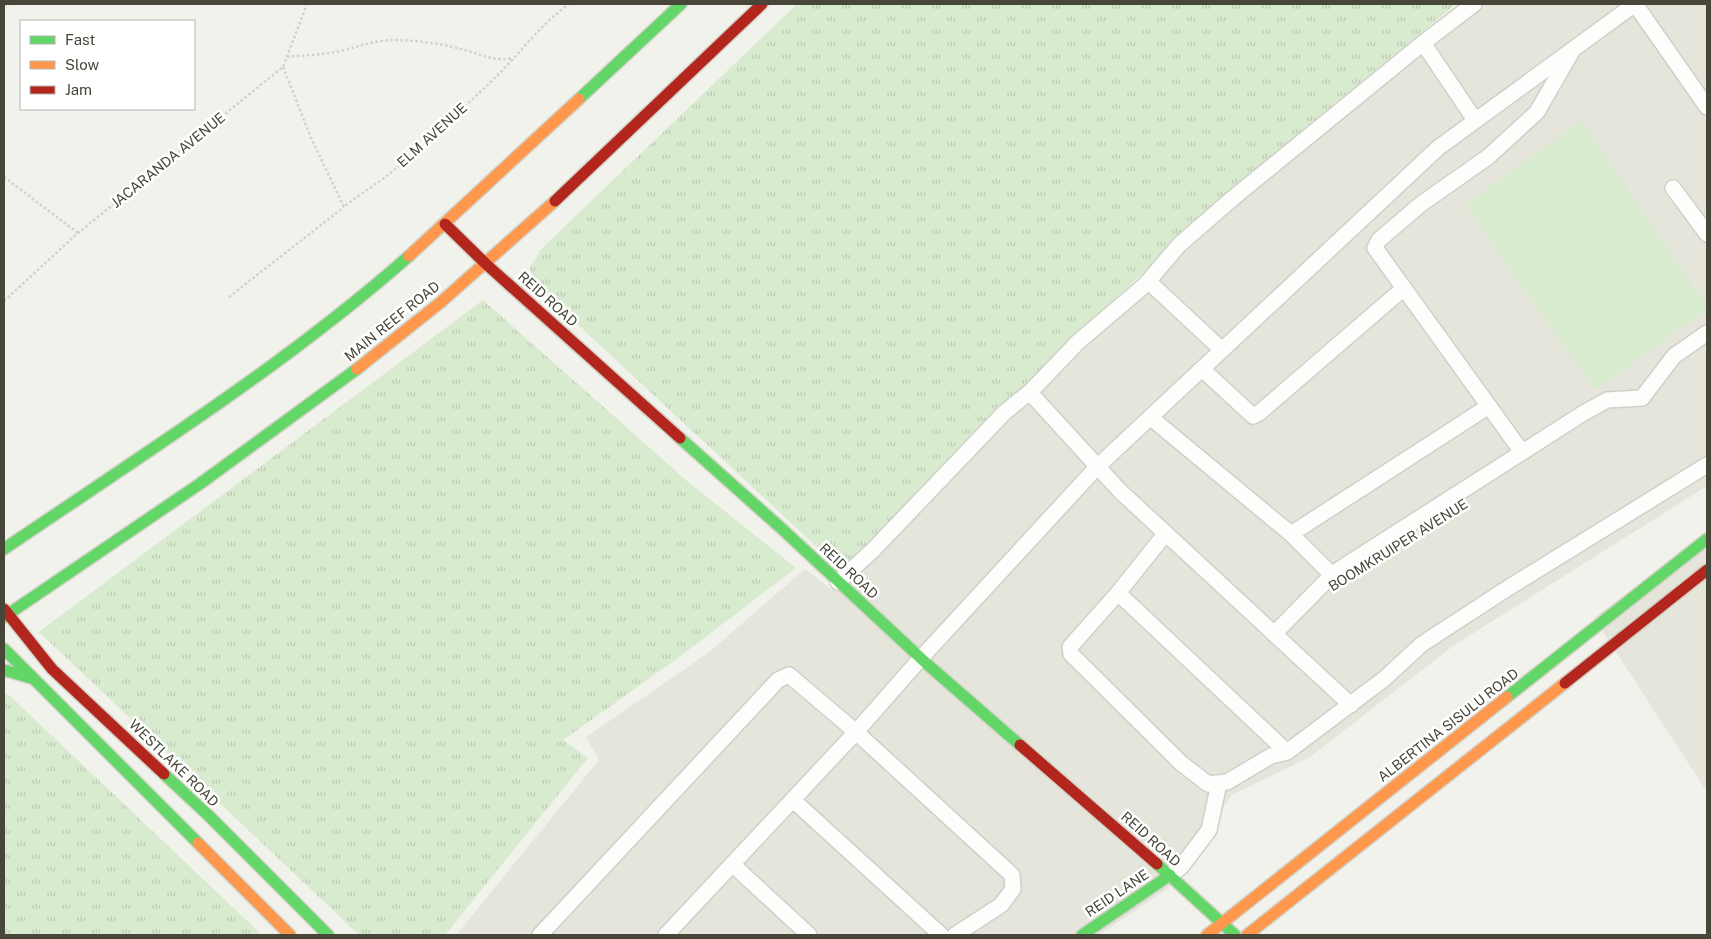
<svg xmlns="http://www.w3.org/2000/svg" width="1711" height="939" font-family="'Public Sans',sans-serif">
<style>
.residential{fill:#e5e5db}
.grass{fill:url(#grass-tufts)}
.garden{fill:#d9ebcf}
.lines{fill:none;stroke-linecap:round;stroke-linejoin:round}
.street-casing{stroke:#d0d0cb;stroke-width:18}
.fast-casing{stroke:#d1d1c5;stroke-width:14}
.slow-casing{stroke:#d1d1c5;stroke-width:14}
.jam-casing{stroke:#d1d1c5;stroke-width:14}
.path{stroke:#d2d2cb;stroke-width:2.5;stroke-dasharray:2.5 2.5;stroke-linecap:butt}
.street{stroke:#fdfdfc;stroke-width:15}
.fast{stroke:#63d668;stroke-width:11}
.slow{stroke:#ff974d;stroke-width:11}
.jam{stroke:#b3261e;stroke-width:11}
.labels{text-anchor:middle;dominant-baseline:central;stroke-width:5;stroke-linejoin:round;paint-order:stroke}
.street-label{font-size:14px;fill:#484639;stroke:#fff}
</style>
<defs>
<pattern id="grass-tufts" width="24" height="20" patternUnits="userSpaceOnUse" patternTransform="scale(1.25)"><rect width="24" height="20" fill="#d9ebcf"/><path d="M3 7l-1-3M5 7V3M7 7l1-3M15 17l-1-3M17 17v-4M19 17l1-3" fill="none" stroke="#bccbb2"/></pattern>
</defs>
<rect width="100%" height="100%" fill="#f2f2ed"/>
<!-- residential -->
<path class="residential" d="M1474,4H1707V486L1453,646L1310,757L1232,795L1167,889L1099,935H456L599,760L586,737L708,653L805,569L831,589L1129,292Z
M1707,532V792L1594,618Z"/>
<!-- grass -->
<path class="grass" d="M797,4H1456L1256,168L1058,352L961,448L845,573L547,296L529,269L541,249Z
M483,300L687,481L796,568L678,658L563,740L588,758L445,935H359L39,632Z
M4,693L9,695L262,935H4Z"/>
<!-- garden -->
<path class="garden" d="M1582,120L1707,306V310L1595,390L1465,205Z"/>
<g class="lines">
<defs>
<path id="street" d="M1635,4L1707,107
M1423,43L1475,120
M1673,188L1707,234
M1148,281L1222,350
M1202,369L1253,416L1259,413L1404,288
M1033,396L1120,491L1351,705
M1150,417L1291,534L1332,575
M1522,452L1375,248L1379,240L1421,204L1488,157L1537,112L1571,53
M1166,533L1118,593L1070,647L1071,654L1181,763L1208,784L1227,782L1271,756L1287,752L1384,679L1422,644L1508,588L1707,465
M1291,534L1489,406
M838,582L872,551L1005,412L1031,391L1078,342L1145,285L1179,245L1233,198L1423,43L1474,4
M1118,593L1287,752
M1274,634L1335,572L1582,414L1607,400L1642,398L1674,356L1707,333
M793,800L941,935
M732,864L809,935
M1170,875L1181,867L1209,830L1219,783
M540,935L778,680L789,675L856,732L666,935
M955,935L1001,905L1013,889L1012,875L856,732L921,658L1097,467L1438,148L1635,4"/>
<path id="fast" d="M579,99L681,4
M680,438L781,528L927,664L1020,745
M4,549C142,455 284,366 409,256
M4,617L201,483L357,369
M4,649L198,843
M4,670L31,678
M1507,697L1707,539
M164,774L208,815L328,935
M1157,864L1235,935
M1082,935L1170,875"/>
<path id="slow" d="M409,256L579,99
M357,369L441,302L555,201
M198,843L290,935
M1207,935L1507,697
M1247,935L1565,683"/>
<path id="jam" d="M555,201L762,4
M445,224L486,264L680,438
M4,609L52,669L164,774
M1565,683L1707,570
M1020,745L1157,864"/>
</defs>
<!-- street casing -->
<use href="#street" class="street-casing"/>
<!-- fast casing -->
<use href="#fast" class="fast-casing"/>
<!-- slow casing -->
<use href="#slow" class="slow-casing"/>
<!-- jam casing -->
<use href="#jam" class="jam-casing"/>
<!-- path -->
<path class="path" d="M4,5L10,4
M287,57C304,55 323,55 340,51C362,46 377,39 400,40C421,41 444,44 464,50C481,54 494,62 512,58
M283,67L311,138L344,207C358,195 374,186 388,175C425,144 461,110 496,77C520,53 541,24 569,4
M4,177L78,233
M229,297L344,207
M4,301L78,233L283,67L307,4"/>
<!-- street -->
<use href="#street" class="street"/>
<!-- fast -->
<use href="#fast" class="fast"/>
<!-- slow -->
<use href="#slow" class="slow"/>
<!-- jam -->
<use href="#jam" class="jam"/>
</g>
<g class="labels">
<!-- street labels -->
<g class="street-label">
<text transform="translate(432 135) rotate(-42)">ELM AVENUE</text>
<text transform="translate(168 160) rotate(-39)">JACARANDA AVENUE</text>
<text transform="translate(548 299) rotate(42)">REID ROAD</text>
<text transform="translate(392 321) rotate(-39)">MAIN REEF ROAD</text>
<text transform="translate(1398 545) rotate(-32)">BOOMKRUIPER AVENUE</text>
<text transform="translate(849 571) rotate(43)">REID ROAD</text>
<text transform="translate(1448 725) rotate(-38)">ALBERTINA SISULU ROAD</text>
<text transform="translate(174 763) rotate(44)">WESTLAKE ROAD</text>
<text transform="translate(1151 839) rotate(42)">REID ROAD</text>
<text transform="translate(1117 893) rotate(-34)">REID LANE</text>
</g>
</g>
<!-- border -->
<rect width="1711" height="939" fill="none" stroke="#484639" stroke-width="10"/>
<!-- legend -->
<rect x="20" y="20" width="175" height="90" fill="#ffffff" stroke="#b6b5b0"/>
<rect x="30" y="36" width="25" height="8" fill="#63d668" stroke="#b6b5b0"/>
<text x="65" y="45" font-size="15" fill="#484639">Fast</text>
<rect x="30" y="61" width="25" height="8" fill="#ff974d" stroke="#b6b5b0"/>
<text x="65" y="70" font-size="15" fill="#484639">Slow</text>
<rect x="30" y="86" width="25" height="8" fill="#b3261e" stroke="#b6b5b0"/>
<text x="65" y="95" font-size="15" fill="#484639">Jam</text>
</svg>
